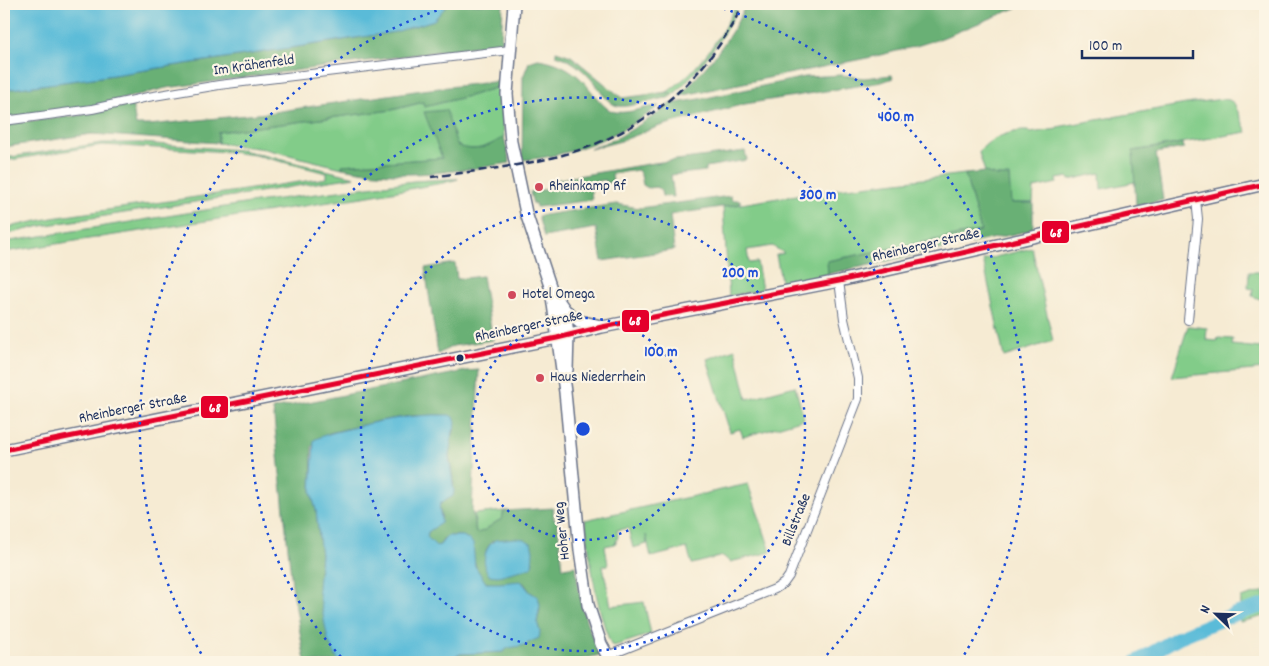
<svg xmlns="http://www.w3.org/2000/svg" width="1269" height="666" font-family="Dekko,sans-serif">
<style>
.green{fill:#82cc89;stroke:#4e7e74}
.forest{fill:#69b075;stroke:#42706a;fill-rule:evenodd}
.water{fill:#5abbd8;stroke:#3a759b}
.lines{fill:none;stroke-linecap:round;stroke-linejoin:round}
.river{stroke:#5abbd8;stroke-width:14}
.minor-casing{stroke:#687187;stroke-width:10}
.secondary-casing{stroke:#687187;stroke-width:14}
.minor{stroke:#fff;stroke-width:8}
.secondary{stroke:#fff;stroke-width:11}
.rail{stroke:#1b2f5e;stroke-width:2.5;stroke-dasharray:8 4;stroke-linecap:butt}
.bus-1-casing{stroke:#fcf5e5;stroke-width:9}
.bus-1{stroke:#e4002b;stroke-width:5}
.ring{fill:none;stroke:#1d4ed8;stroke-width:2.5;stroke-dasharray:2.5 5}
.poi-dot{fill:#d1495b;stroke:#fcf5e5;stroke-width:2}
.bus-dot{fill:#1b2f5e;stroke:#fcf5e5;stroke-width:2}
.labels{text-anchor:middle;dominant-baseline:central;stroke-width:4.5;stroke-linejoin:round;paint-order:stroke}
.street-label{font-size:15px;fill:#1b2f5e;stroke:#fcf5e5}
.poi-label{font-size:15px;fill:#1b2f5e;stroke:#fcf5e5;text-anchor:start}
.centre{fill:#1d4ed8;stroke:#fcf5e5;stroke-width:2.5}
.ring-label{font-size:15px;text-anchor:middle;font-weight:bold;fill:#1d4ed8;stroke:#fcf5e5;stroke-width:4.5;stroke-linejoin:round;paint-order:stroke}
.line-badge{stroke:#fcf5e5;stroke-width:2}
.badge-label{font-size:14px;text-anchor:middle;font-weight:bold;fill:#fff}
</style>
<rect width="100%" height="100%" fill="#fcf5e5"/>
<filter id="ink" filterUnits="userSpaceOnUse"><feTurbulence type="fractalNoise" baseFrequency=".02" numOctaves="2"/><feDisplacementMap in="SourceGraphic" scale="10" xChannelSelector="R" yChannelSelector="G"/><feConvolveMatrix kernelMatrix="1 2 1 2 8 2 1 2 1" color-interpolation-filters="sRGB"/></filter>
<filter id="wash" filterUnits="userSpaceOnUse"><feTurbulence type="fractalNoise" baseFrequency=".0096" numOctaves="4" result="noise"/><feDisplacementMap in="SourceGraphic" scale="20" xChannelSelector="R" yChannelSelector="G"/><feGaussianBlur stdDeviation="1.12" result="paint"/><feColorMatrix in="noise" values="0 0 0 0 0 0 0 0 0 0 0 0 0 0 0 0 0 1.4 0 .05"/><feComposite in="paint" operator="in"/></filter>
<g filter="url(#wash)">
<rect width="100%" height="100%" fill="#f6ebd3"/>
<!-- green -->
<path class="green" d="M736,4H740C723,38 702,67 674,94L667,92C698,71 721,38 736,4Z
M501,86L504,137C489,146 475,154 457,145L442,158L343,165L342,168L265,149L218,143V132L392,110L424,102V107L473,95Z
M1222,99L1229,100L1234,103L1247,132L1134,151L1135,182L1101,189L1100,173L1069,180L1068,177L1057,179V183L1034,188L1033,203H1010L1009,177L997,176L985,172L979,153C987,138 1012,130 1028,131L1030,133L1057,129V127L1186,104Z
M102,143H140L241,150L355,177L41,226L4,235V228L52,218L327,178V173L255,155L231,152L102,145L4,161V158Z
M965,174L981,231L827,261L828,274L782,285L776,255L784,253L772,246L747,250L749,263L757,262L762,290L729,296L723,207L821,191Z
M449,179H458L443,183L369,196L4,252V242L256,202L414,181Z
M1032,248L1053,341L1004,357L983,260Z
M1249,272H1265V301L1252,296L1253,289L1248,288Z
M1265,305V369L1172,377L1188,326L1207,328L1206,340L1217,341L1218,338L1233,339L1232,345L1261,348Z
M735,349L747,399L795,386L804,419L743,437L740,429L730,432L707,359Z
M748,484L771,552L730,562L723,556L692,564L687,548L651,557L646,535L647,544L633,548L628,528L617,530L618,537L615,544L605,546L608,565L603,566L611,606L644,602L651,634L614,646L611,645C595,605 591,563 585,520Z
M504,511L502,519C492,523 487,532 476,533L474,514Z
M1265,591V616L1240,622L1241,598Z"/>
<!-- forest -->
<path class="forest" d="M448,4H503L501,43L166,88L95,106L4,118V90L100,77L395,32L434,20Z
M746,4H1026L942,38L913,47L872,57L679,96C706,68 731,40 746,4Z
M556,51L571,56L622,98L667,92L674,94L668,98C655,99 630,108 618,106C607,104 598,87 591,79C581,68 570,59 556,55Z
M538,59C554,61 568,67 580,78C590,87 603,111 616,112C631,114 645,106 659,106C621,135 570,157 522,160L523,77L529,62Z
M841,75L864,78L892,75L893,78L882,82L745,104L660,126L621,141L590,149L619,137L659,113L669,104L706,98L805,77Z
M501,81V86L473,95L424,107L423,102L392,110L218,132V143L92,134L4,147V124L82,115L132,104L136,125H149L267,113L422,90Z
M446,110L457,145C475,154 489,146 504,137L510,163C450,172 402,180 342,168V165L442,158L424,112Z
M1183,143L1184,148L1156,153L1163,200L1136,206L1133,151Z
M745,151L747,160L706,167V171L671,175L674,197L662,196L661,190L657,187L648,188L643,185L641,175L638,170L612,174L613,182L606,183V180L590,182L592,200L538,207H536L535,203L533,204L530,192L548,189V181L654,163Z
M985,172L997,176H1009L1011,203H1033V230L828,274L827,261L981,231L965,174Z
M731,196L732,200H740V204L670,215L674,250L602,261L596,228L544,237L538,216L616,204L639,208Z
M455,263L457,279L482,276L493,340L453,346L438,354L425,268Z
M479,370L472,509L476,533C486,532 492,523 502,519L504,511L553,508L554,520H557L563,568L576,566C579,600 585,623 600,655L568,662H442L447,659L453,658L460,654L503,652L508,648L529,643L540,632L537,622L540,609L535,595L530,592L524,583C515,583 494,585 487,583C476,579 472,550 470,540C463,535 452,534 444,538L440,545L436,546L427,537L428,532L442,518L439,508L440,504L449,498L454,484L449,456L451,441L455,428L442,415L410,416L379,421L329,433L312,446L311,492L316,510L321,555L319,573L323,610L325,622L339,662H306L304,656L292,585L273,409L466,371ZM492,541L532,559L533,563L486,550Z"/>
<!-- water -->
<path class="water" d="M4,4H448L434,20L395,32L100,77L4,90Z
M433,415H449L454,417L456,423L452,435L449,456L454,491L453,496L440,504C438,511 442,517 441,523L428,532L427,537L436,546L440,545L447,536H463L470,540L473,544L475,566L486,583H500L521,581L530,592L538,597L540,605L537,622L540,632L539,638L521,646L508,648L503,652L460,654L453,658L447,659L442,662H339L328,641L318,588L321,555L316,510L311,492L314,440C325,434 336,432 348,429C376,421 404,416 433,415Z
M516,538L524,539L531,543L533,551L532,566L529,568L498,576L489,575C481,564 484,548 495,540Z"/>
<g class="lines">
<!-- river -->
<path class="river" d="M1136,662L1179,637L1232,615L1265,605"/>
</g>
</g>
<g filter="url(#ink)">
<g class="lines">
<defs>
<path id="minor" d="M4,121L92,109L148,97L219,85L510,50
M1188,320L1198,219L1196,200
M607,656L775,589L784,583L789,576L858,399V378L844,319L839,281"/>
<path id="secondary" d="M514,4L507,94L511,142L526,213L551,289L565,392L580,550L588,605L601,644L611,662
M553,293L565,310L568,335L567,370
M565,310L579,321L601,326
M4,450L557,338L602,327L839,281L1265,184"/>
</defs>
<!-- minor casing -->
<use href="#minor" class="minor-casing"/>
<!-- secondary casing -->
<use href="#secondary" class="secondary-casing"/>
<!-- minor -->
<use href="#minor" class="minor"/>
<!-- secondary -->
<use href="#secondary" class="secondary"/>
<!-- rail -->
<path class="rail" d="M431,177C474,171 517,167 559,156C641,135 707,80 743,4"/>
<defs>
<path id="bus-1" d="M4,450L557,338L602,327L839,281L1265,184"/>
</defs>
<!-- bus-1 casing -->
<use href="#bus-1" class="bus-1-casing"/>
<!-- bus-1 -->
<use href="#bus-1" class="bus-1"/>
</g>
</g>
<!-- distance rings -->
<g class="ring">
<circle cx="583" cy="429" r="111"/>
<circle cx="583" cy="429" r="222"/>
<path d="M346 662A332 332 0 1 1 820 662"/>
<path d="M205 660A443 443 0 0 1 457 4M709 4A443 443 0 0 1 961 660"/>
</g>
<!-- markers -->
<g class="poi-dot">
<circle cx="539" cy="187" r="5"/>
<circle cx="512" cy="295" r="5"/>
<circle cx="540" cy="378" r="5"/>
</g>
<circle class="bus-dot" cx="460" cy="358" r="4.5"/>
<g class="labels">
<!-- street labels -->
<g class="street-label">
<text transform="translate(254 66) rotate(-8)">Im Krähenfeld</text>
<text transform="translate(926 246) rotate(-13)">Rheinberger Straße</text>
<text transform="translate(529 327) rotate(-12)">Rheinberger Straße</text>
<text transform="translate(133 409) rotate(-11)">Rheinberger Straße</text>
<text transform="translate(797 520) rotate(-68)">Billstraße</text>
<text transform="translate(563 531) rotate(-96)">Hoher Weg</text>
</g>
<!-- poi labels -->
<g class="poi-label">
<text x="549" y="187">Rheinkamp Rf</text>
<text x="522" y="295">Hotel Omega</text>
<text x="550" y="378">Haus Niederrhein</text>
</g>
</g>
<circle cx="583" cy="429" r="8" class="centre"/>
<g class="ring-label">
<text x="896" y="121">400 m</text>
<text x="818" y="199">300 m</text>
<text x="740" y="277">200 m</text>
<text x="661" y="356">100 m</text>
</g>
<g class="line-badge">
<rect x="1041" y="220" width="29" height="24" rx="5" fill="#e4002b"/>
<rect x="621" y="309" width="29" height="24" rx="5" fill="#e4002b"/>
<rect x="200" y="395" width="29" height="24" rx="5" fill="#e4002b"/>
</g>
<g class="badge-label">
<text x="1056" y="237">68</text>
<text x="635" y="325">68</text>
<text x="215" y="412">68</text>
</g>
<!-- margin -->
<rect width="1269" height="666" fill="none" stroke="#fcf5e5" stroke-width="20"/>
<!-- north arrow -->
<g transform="translate(1216 614) rotate(293)" stroke="#fcf5e5" stroke-width="4" paint-order="stroke">
<path d="M0-4L9 19L0 12L-9 19Z" fill="#1b2f5e"/>
<text y="-8" font-size="14" font-weight="bold" text-anchor="middle" fill="#1b2f5e">N</text>
</g>
<!-- scale -->
<path d="M1082 50v8h111v-8" fill="none" stroke="#1b2f5e" stroke-width="2.5"/>
<text x="1089" y="50" font-size="15" fill="#1b2f5e" stroke="#fcf5e5" stroke-width="4" paint-order="stroke">100 m</text>
</svg>
